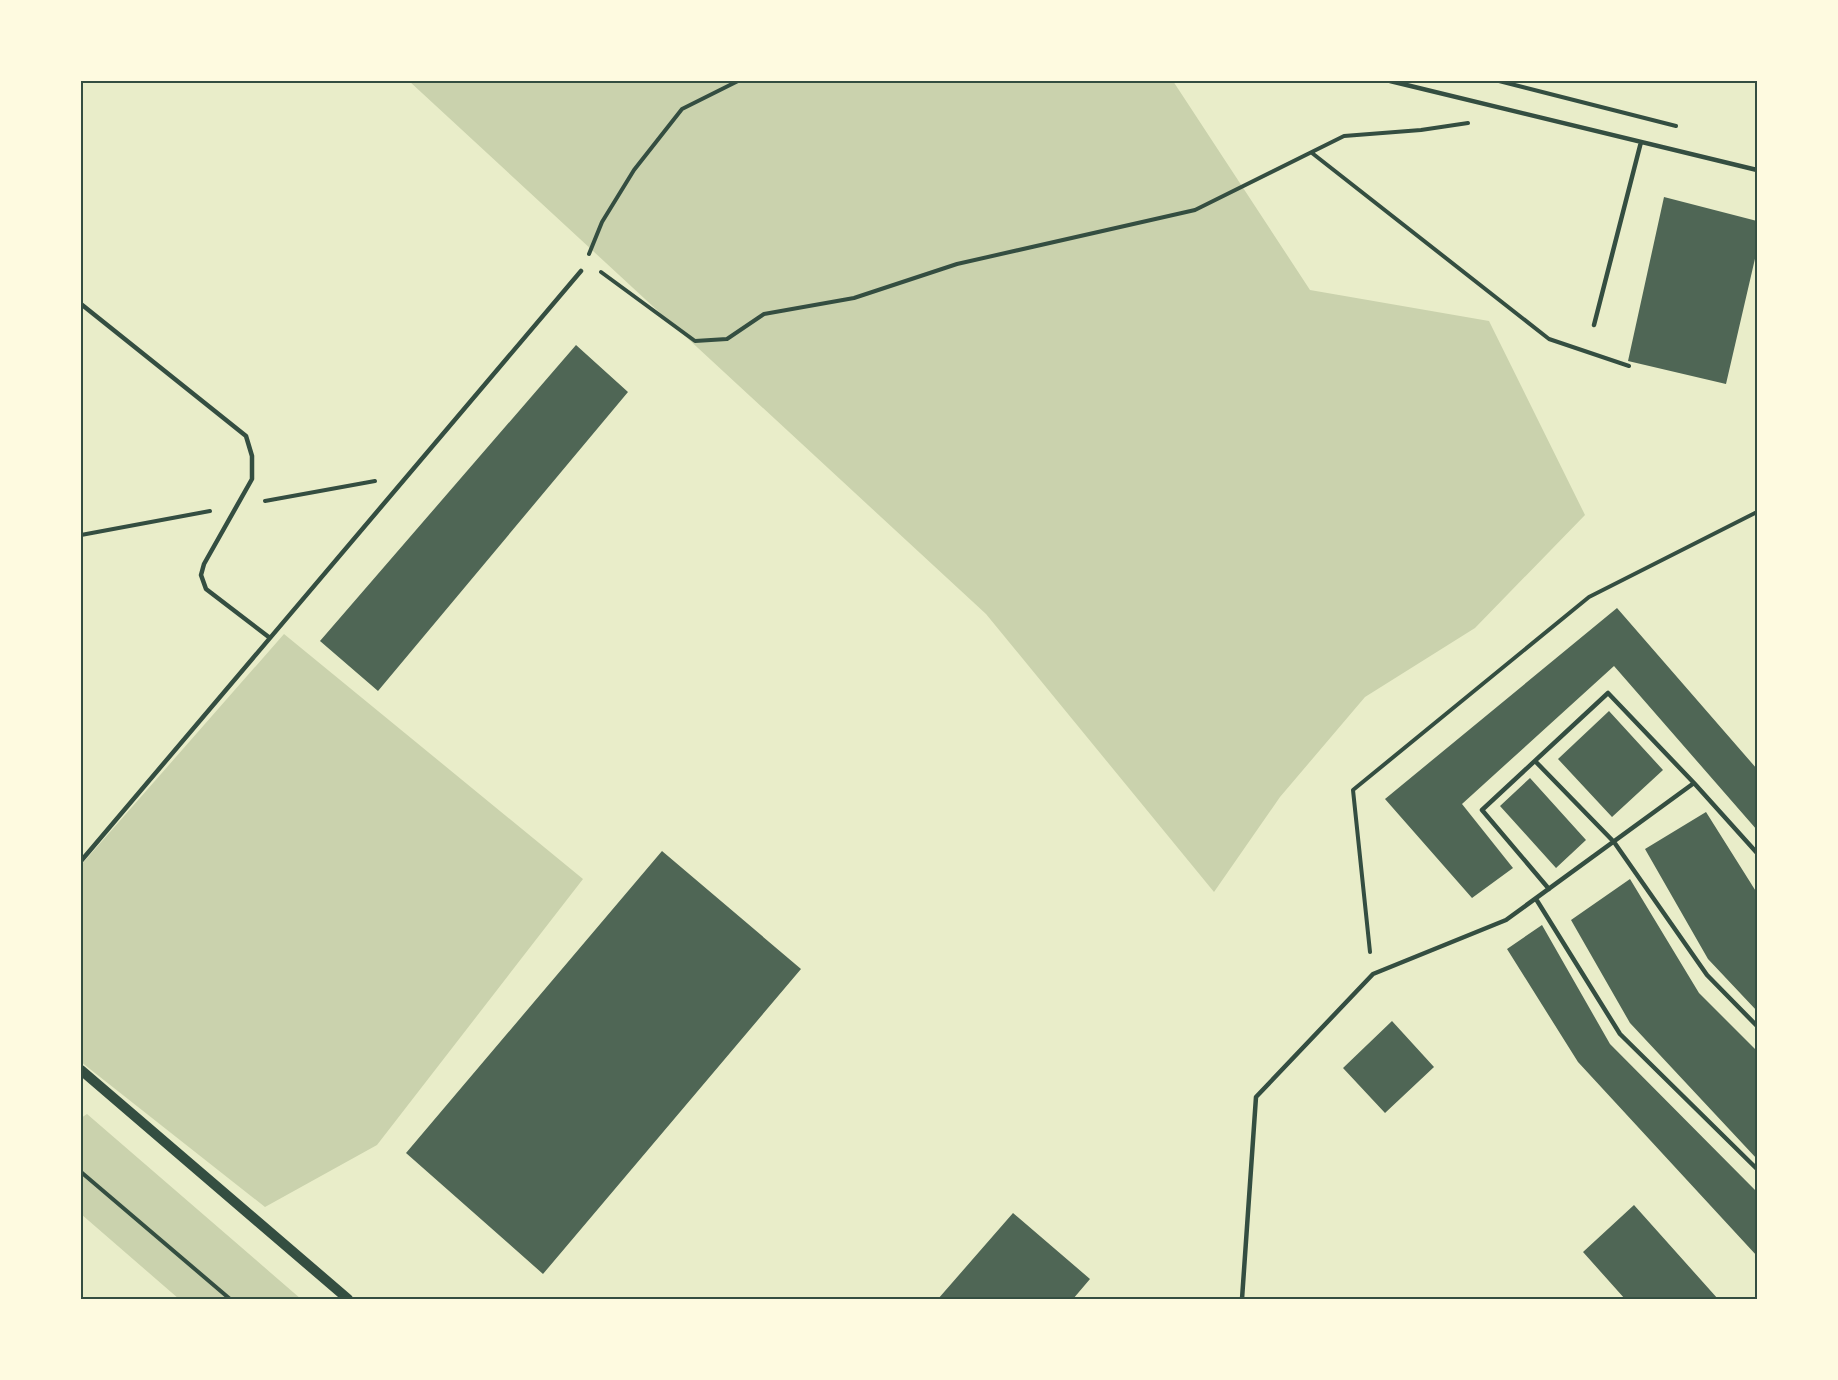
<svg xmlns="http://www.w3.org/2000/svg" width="1838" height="1380" font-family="'Alegreya Sans',sans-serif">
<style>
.green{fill:#cad2ad}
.building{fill:#4f6655}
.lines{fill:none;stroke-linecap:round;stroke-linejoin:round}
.path{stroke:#344e41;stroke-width:4}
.service{stroke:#344e41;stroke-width:4.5}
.tertiary{stroke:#344e41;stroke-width:10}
.neatline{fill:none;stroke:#344e41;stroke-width:2}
</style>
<rect width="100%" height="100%" fill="#e9edc9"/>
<!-- green -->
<path class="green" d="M409,81H1173L1310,290L1489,321L1585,515L1475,628L1365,697L1280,797L1214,892L986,614Z
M284,634L583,879L377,1145L265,1207L81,1062V865Z
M87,1114L301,1299H179L81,1214V1118Z"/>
<!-- building -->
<path class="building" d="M1664,197L1757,221V250L1726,384L1628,361Z
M576,345L628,392L378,691L320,641Z
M1617,608L1757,769V830L1614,666L1462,804L1513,868L1472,898L1385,799Z
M1609,711L1663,770L1612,817L1558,759Z
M1530,778L1586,840L1556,868L1500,806Z
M1706,812L1757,893V1011L1708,959L1645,849Z
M662,851L801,969L543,1274L406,1153Z
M1630,879L1699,993L1757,1051V1159L1630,1023L1571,920Z
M1542,925L1610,1044L1757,1192V1256L1578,1062L1507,949Z
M1392,1021L1434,1067L1385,1113L1343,1068Z
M1634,1205L1718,1299H1625L1583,1252Z
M1013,1213L1090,1279L1073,1299H938Z"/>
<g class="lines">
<!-- path -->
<path class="path" d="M1499,81L1676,126
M1312,153L1549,339L1629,366
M589,254L602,222L634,170L682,109L738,81
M601,272L695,341L727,339L764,314L854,298L957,264L1195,210L1344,136L1421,130L1468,123
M265,501L375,481
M81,535L210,511
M1370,952L1353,790L1589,597L1757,512
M81,1172L230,1299"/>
<!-- service -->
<path class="service" d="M1390,81L1757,170
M81,304L246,436L252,456V479L204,564L201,575L206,589L270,638
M1594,325L1641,142
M1535,761L1614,842L1707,975L1757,1026
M1694,783L1757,853
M81,861L581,271
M1536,899L1620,1034L1757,1169
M1242,1299L1256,1097L1373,974L1506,920L1694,783L1608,693L1482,810L1549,889"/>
<!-- tertiary -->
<path class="tertiary" d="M81,1070L348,1299"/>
</g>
<!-- border -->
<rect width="1838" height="1380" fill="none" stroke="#fefae0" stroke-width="165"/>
<rect x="82" y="82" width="1674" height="1216" class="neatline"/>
</svg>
